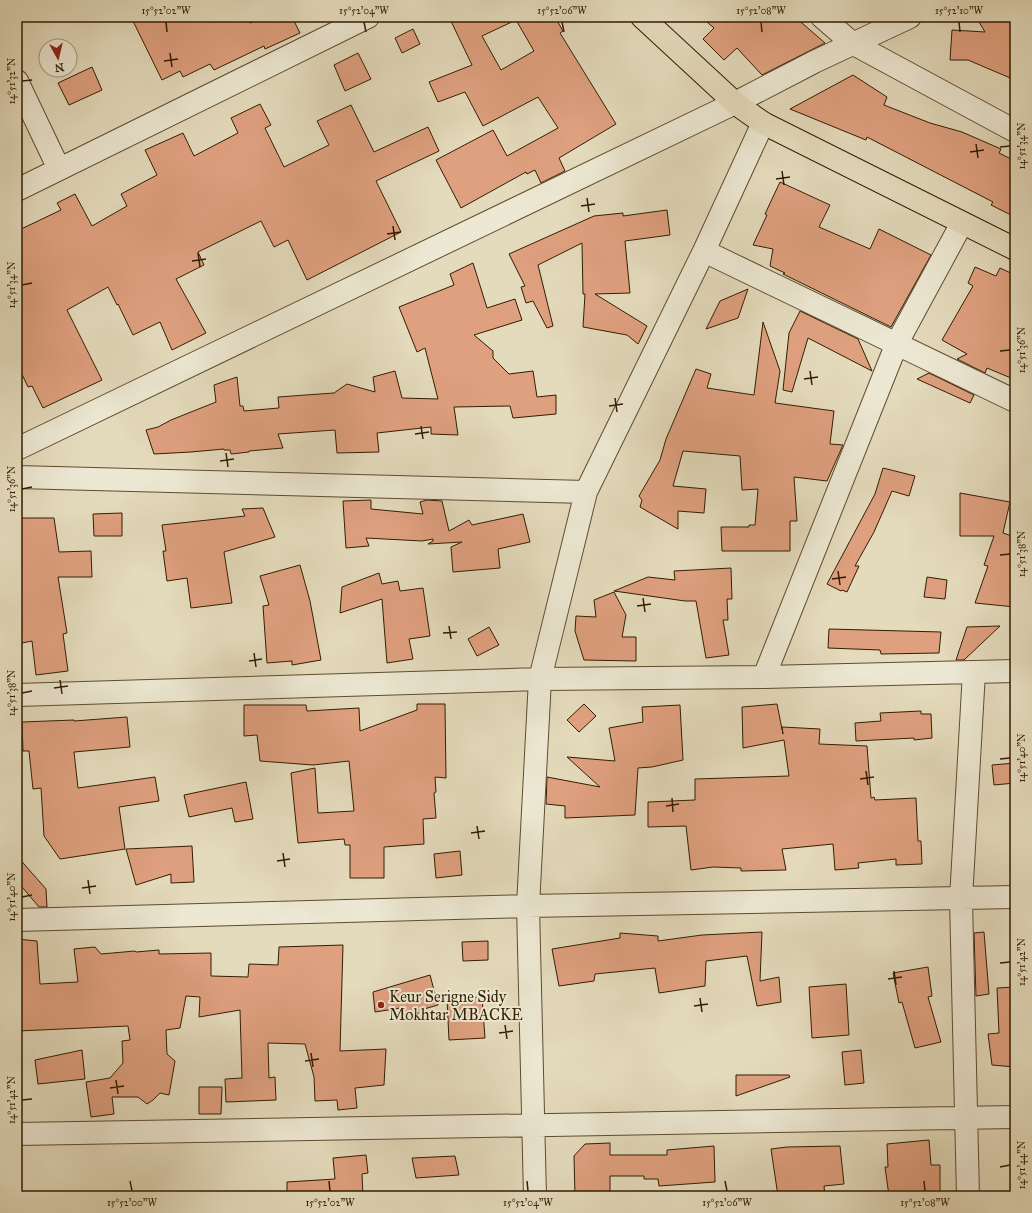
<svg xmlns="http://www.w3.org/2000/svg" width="1032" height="1213" font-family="'IM FELL Great Primer',serif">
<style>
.building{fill:#dfa07f;stroke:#321d00;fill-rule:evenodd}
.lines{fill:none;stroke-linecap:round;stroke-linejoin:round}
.minor-casing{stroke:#5e4c2f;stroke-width:24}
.major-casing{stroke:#321d00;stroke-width:24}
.minor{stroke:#ede8d3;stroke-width:22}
.major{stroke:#e4dbbc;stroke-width:22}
.ticks{fill:none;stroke:#321d00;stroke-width:1.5}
.poi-dot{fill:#8f2418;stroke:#ede8d3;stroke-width:1.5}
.labels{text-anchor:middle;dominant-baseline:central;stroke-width:4;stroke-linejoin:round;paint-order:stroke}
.poi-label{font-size:16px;fill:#321d00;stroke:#ede8d3;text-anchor:start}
.neatline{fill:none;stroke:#321d00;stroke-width:1.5}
.ticks-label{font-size:10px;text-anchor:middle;fill:#321d00}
</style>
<rect width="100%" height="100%" fill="#e4dbbc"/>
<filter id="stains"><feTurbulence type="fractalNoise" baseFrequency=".005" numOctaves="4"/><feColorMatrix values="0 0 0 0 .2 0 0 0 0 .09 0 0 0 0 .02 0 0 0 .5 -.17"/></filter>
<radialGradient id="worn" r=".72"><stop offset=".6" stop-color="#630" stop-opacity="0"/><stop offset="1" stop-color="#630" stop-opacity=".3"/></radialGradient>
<!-- building -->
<path class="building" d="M131,17H247L250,23L262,17H292L300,33L265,49L264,46L214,70L210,64L183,77L180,71L162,80Z
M449,17H555L563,31L560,33L616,124L559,158L565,171L541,183L535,170L527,174L526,172L461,208L436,160L493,130L507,156L558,128L538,97L483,126L465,92L438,102L429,82L472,65ZM516,20L534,51L501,70L482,36Z
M701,17H795L825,43L762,75L737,48L724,60L703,39L714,28Z
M976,17H1015V80L968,60H950L952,30L985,32Z
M413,29L420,44L402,53L395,38Z
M358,53L371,79L345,91L334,65Z
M92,67L102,90L69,105L58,83Z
M853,75L887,97L884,105L930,123L962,132L1001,149L999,153L1015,161V217L991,205L993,202L867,137L866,140L790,109Z
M260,104L271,125L265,128L284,167L329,145L317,121L351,105L374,152L428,127L439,151L376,181L401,232L307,280L288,240L274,247L261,221L198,252L204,265L176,279L206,333L172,350L160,322L133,335L118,304L117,305L108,287L67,310L102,380L43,408L32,386L28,387L17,364V231L61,210L57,203L75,194L92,226L127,206L121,194L157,175L145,150L183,133L194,156L238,133L231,118Z
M780,182L830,205L819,227L870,249L879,229L931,255L891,327L783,274L785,273L770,266L773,249L753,245L767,215L765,214Z
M667,210L670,235L625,241L630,293L595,294L647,326L638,344L627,335L583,327L585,294H583L582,243L538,265L553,326L547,328L533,301L526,303L521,287L525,286L509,254L594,216L623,213V216Z
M473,263L487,308L515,299L522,320L474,335L493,351V358L509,374L533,371L537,397L556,395V414L513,418L510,406L454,407L458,435L431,434V427L377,433L379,452L337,453L335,430L278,434L283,448L249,451V452L231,454L230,450H224V449L191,452L154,454L146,430L158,427L171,420L216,402L214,385L237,377L240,406H243L244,411L279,408L278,397L334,393L347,384L375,392L373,377L395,371L402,398L438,399L425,348L417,352L399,307L454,285L450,274Z
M975,267L996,276L1000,268L1015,275V368L1011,378L987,368L985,373L957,359L967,354L942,340L973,286L968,283Z
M748,289L738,318L706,329L720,301Z
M800,311L858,339L872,371L808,338L792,392L783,390L789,333Z
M763,322L780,371L775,403L834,411L830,444L843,445L827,481L794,477L797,521H790V551H722L721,527H749V525H755L758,489L742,490L740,456L683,451L673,486L706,489L704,513L678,511V529L640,507L642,500L639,496L660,460L666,439L696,369L711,374L707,388L754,395Z
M929,373L974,395L970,403L917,379Z
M883,468L915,476L909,496L892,491L874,532L855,566H859L847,592L842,590L841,591L827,584L875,494Z
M960,493L1010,502L1003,533L1015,537V607L975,603L988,566L984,565L994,536H960Z
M371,500V509L423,514L420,502L427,500L442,501L449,531L469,520L472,525L523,514L530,542L498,549L500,568L453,572L451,547L462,542L428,544L433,541V539L422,541L366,538L369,546L346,548L343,501Z
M263,508L275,537L224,552L232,603L191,608L187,578L167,581L163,551H166L162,525L245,516L242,509Z
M122,513V536H94L93,514Z
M17,518H54L59,552L91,551L92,577H58L67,633L63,634L68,671L36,675L32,641L17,644Z
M300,565L310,601L321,660L292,665V661L267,663L263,606L269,605L260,576Z
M731,568L732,599H727L728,620H723L729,655L706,658L696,601H685L614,591L648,577L675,580L674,571Z
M379,573L382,584L398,581L400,591L423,588L430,636L409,639L413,659L387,663L382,599L340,613L342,587Z
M927,577L947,580L945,599L924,597Z
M614,592L626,615L622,637H636V661L584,660L575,631L576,616L596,617L594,600Z
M1000,626L964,660H956L967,627Z
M489,627L499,645L477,656L468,639Z
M829,629L941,632L939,653L881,654L880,650L828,648Z
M417,704H445L446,778L435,777L436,792L434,793L436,818L423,819L424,844L384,847V878H350V845H345L344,839L298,843L291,773L315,768L318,813L354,811L349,761L313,765L260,761L257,735L244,736V705H306L307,711L359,708L360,731L417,710Z
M584,704L596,716L579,732L567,720Z
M777,704L783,734L782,727L820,729L819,744L867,746L871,798L874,797L875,800L916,798L918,841H921L922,864L896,865V859L858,863L859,868L835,870L833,844L782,849L786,870L741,871V868L713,867L691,870L686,826L648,827V802L695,800V779L789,776L784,740L743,748L742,707Z
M680,705L683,760L652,767L638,768L635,815L565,818V806L546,804L547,777L600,787L567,757L615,761L609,728L643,722L642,707Z
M921,711V714H931L932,738L914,740V738L856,741L855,723L881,721L880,713Z
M127,717L130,747L74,752L78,788L155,777L159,801L119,807L125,849L60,859L44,836L41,788L33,789L29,751H23L22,722L74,720V721Z
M1015,763V783L994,785L992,765Z
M246,782L253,819L235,822L232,808L189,817L184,795Z
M192,846L194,882L171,883V874L136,885L126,849Z
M460,851L462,875L436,878L434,854Z
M17,856L46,889L47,907H39L17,881Z
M762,932L760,981L779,977L781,1002L757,1006L747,956L706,961L705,986L659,993L655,968L595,974L594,981L559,986L552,949L620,938V933L658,936V941L702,935Z
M984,932L989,994L976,996L974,933Z
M17,939L37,941L40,984L78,982L74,949L95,947L101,954L135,951L136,952L159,950V954L211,953V976L248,977L249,964L278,965L279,947L343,945L340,1051L386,1049L384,1085L355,1088L357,1108L338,1110L337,1100L315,1101L314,1077L305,1044L268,1043L269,1078L275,1077L276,1100L226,1102L225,1079L242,1078L240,1010L199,1017L200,997L186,996L180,1028L166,1030L167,1054L175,1061L169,1095L160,1093L153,1100L147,1104L138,1097H112L114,1114L91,1117L86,1082L110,1078L123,1063L122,1041L130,1040L128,1026L18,1031Z
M488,941V960L463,961L462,942Z
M928,967L932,996L928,997L941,1042L915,1048L902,1002L899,1003L893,973Z
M430,975L438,1005L403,1015L401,1008L375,1012L373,992Z
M846,984L849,1035L812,1038L809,987Z
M1015,987V1067L992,1065L988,1034L999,1033L997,988Z
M482,997L485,1038L449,1040L447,999Z
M82,1050L85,1079L38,1084L35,1060Z
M861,1050L864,1083L845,1085L842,1052Z
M736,1075H789L790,1077L736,1096Z
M199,1087H222L221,1114H199Z
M929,1140L931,1165H940V1196H889L885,1167H888L887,1144Z
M610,1143V1155H667V1150L714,1146L715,1182L659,1186L658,1179H644V1176H610V1196H575L574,1156L585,1144Z
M840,1146L844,1184L824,1186L825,1196H778L771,1149L787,1147Z
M366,1155L368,1173L362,1174L363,1196H287V1182L335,1179L333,1158Z
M455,1156L459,1175L416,1178L412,1158Z"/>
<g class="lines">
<defs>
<path id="minor" d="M822,17L852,43L1015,131
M17,81L59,169
M17,190L368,17
M704,251L1015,401
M17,449L735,103L814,62L910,17
M17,477L586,492
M764,677L897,343L962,223
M17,695L540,679L764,677L1015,671
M17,920L528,906L1015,897
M17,1134L1015,1117
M535,1196L528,906L540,679L586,492L704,251L763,123
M968,1196L961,899L974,672"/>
<path id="major" d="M642,17L735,103L763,123L1015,249"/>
</defs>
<!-- minor casing -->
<use href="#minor" class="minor-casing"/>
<!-- major casing -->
<use href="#major" class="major-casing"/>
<!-- minor -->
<use href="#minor" class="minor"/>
<!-- major -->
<use href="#major" class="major"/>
</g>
<!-- ticks -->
<path class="ticks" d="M166,22L167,32M364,22L366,32M562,22L564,32M761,22L762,32M959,22L960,32M170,53L172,67M164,61L178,59M22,81L32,80M976,144L978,158M1000,147L1010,146M970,152L984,150M782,171L784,185M776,179L790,177M587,198L589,212M581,206L595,204M393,226L395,240M387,234L401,232M198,253L200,267M192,261L206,259M22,285L32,283M1000,351L1010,350M810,371L812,385M804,379L818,377M615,398L617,412M609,406L623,404M421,426L423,439M415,434L429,432M226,453L228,467M220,461L234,459M22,489L32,487M1000,555L1010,554M838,571L840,585M832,579L846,577M643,598L645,612M637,606L651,604M449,626L451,639M443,633L457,632M254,653L256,667M249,661L262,659M60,680L62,694M54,688L68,686M22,693L32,691M1000,759L1010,758M866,771L868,785M860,779L874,777M672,798L673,812M666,806L679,804M477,826L479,839M471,833L485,831M283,853L285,867M277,861L290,859M88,880L90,894M82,888L96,886M22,897L32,895M1000,963L1010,962M894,971L896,985M888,979L902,977M700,998L702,1012M694,1006L708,1004M505,1025L507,1039M499,1033L513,1031M311,1053L313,1067M305,1061L319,1059M116,1080L118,1094M110,1088L124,1086M22,1100L32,1099M1000,1167L1010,1165M130,1181L132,1191M329,1181L330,1191M527,1181L528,1191M725,1181L727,1191M924,1181L925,1191"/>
<!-- markers -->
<circle class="poi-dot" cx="381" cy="1005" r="4"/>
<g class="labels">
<!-- poi labels -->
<g class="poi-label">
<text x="389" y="996">Keur Serigne Sidy<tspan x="389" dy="18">Mokhtar MBACKE</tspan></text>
</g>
</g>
<!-- margin -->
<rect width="1032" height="1213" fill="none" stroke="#e4dbbc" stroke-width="44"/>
<!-- north arrow -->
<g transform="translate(58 58) rotate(172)"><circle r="19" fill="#ede8d3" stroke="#a2977f"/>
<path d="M0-3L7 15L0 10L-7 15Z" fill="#8f2418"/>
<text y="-6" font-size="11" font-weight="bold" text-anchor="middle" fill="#321d00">N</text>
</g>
<rect x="22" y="22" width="988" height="1169" class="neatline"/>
<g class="ticks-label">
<text x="166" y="14">15°52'02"W</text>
<text x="364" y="14">15°52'04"W</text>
<text x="562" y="14">15°52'06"W</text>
<text x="761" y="14">15°52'08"W</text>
<text x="959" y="14">15°52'10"W</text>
<text transform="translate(11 81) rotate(-90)" y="4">14°51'32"N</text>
<text transform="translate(1021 146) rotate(-90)" y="4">14°51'34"N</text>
<text transform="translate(11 285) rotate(-90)" y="4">14°51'34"N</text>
<text transform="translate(1021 350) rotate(-90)" y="4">14°51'36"N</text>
<text transform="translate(11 489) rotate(-90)" y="4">14°51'36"N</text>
<text transform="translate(1021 554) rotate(-90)" y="4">14°51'38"N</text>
<text transform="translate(11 693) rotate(-90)" y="4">14°51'38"N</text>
<text transform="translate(1021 758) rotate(-90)" y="4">14°51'40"N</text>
<text transform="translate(11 897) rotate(-90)" y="4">14°51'40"N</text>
<text transform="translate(1021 962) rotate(-90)" y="4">14°51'42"N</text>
<text transform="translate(11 1100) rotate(-90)" y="4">14°51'42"N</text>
<text transform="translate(1021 1165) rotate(-90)" y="4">14°51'44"N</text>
<text x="132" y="1206">15°52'00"W</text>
<text x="330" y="1206">15°52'02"W</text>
<text x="528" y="1206">15°52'04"W</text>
<text x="727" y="1206">15°52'06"W</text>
<text x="925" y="1206">15°52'08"W</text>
</g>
<rect width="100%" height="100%" filter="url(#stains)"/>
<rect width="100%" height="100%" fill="url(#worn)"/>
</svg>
